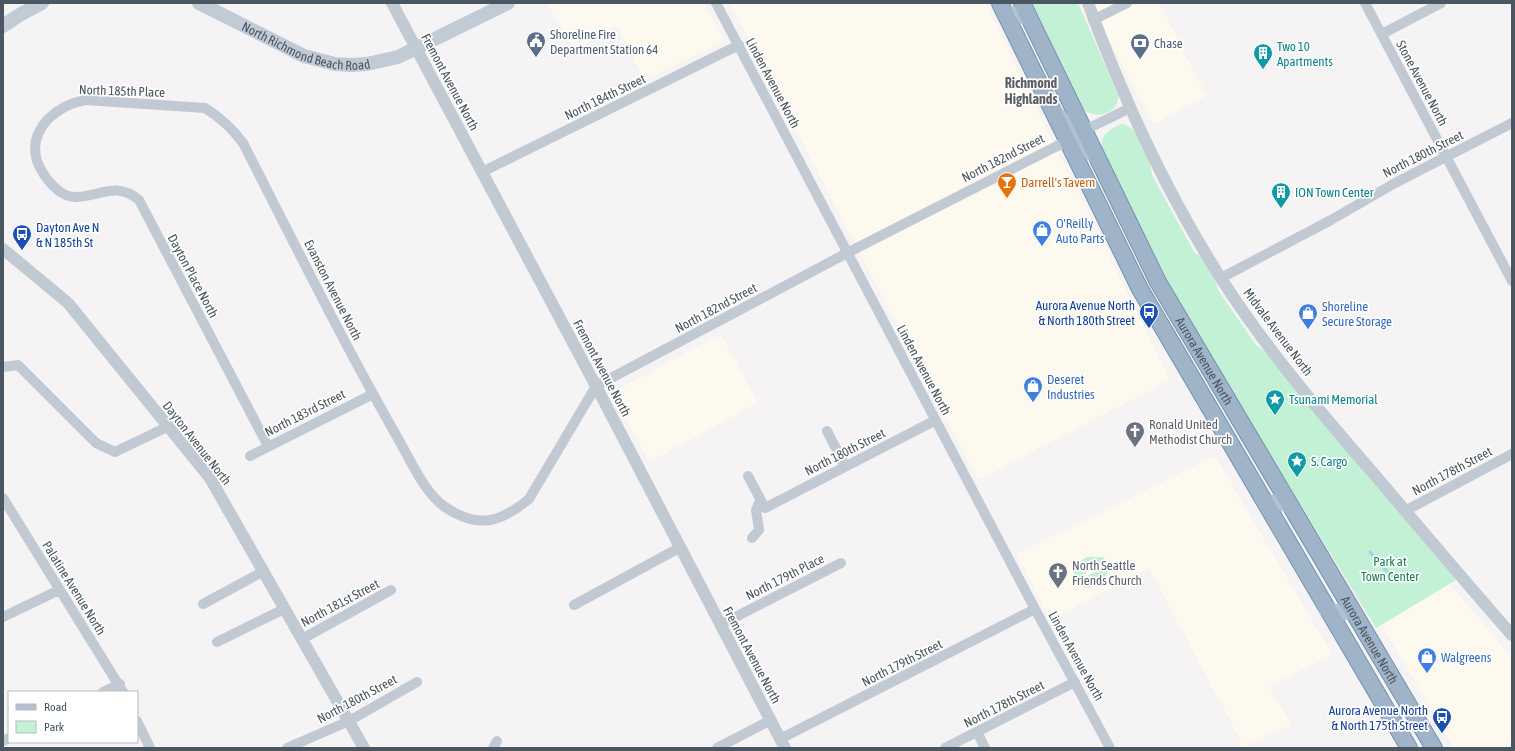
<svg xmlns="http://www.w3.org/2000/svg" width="1515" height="751" font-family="'Asap Condensed',sans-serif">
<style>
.commercial{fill:#fdf9ef}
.green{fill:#c3f1d5}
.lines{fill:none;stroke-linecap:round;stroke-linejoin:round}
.stream{stroke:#90daee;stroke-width:3}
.trunk-casing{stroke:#7690ad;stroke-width:18}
.minor{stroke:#c1cad2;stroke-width:10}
.tertiary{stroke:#c1cad2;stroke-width:12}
.secondary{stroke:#c1cbd6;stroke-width:14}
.primary{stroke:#b3c2d1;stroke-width:15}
.trunk{stroke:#9fb4c9;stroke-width:16}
.labels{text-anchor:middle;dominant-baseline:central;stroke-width:3.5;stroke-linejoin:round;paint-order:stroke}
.service-label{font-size:13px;fill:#4e5e75;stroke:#fff;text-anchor:start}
.street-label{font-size:13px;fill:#4a5661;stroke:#fff}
.culture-label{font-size:13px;fill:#0d838f;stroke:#fff;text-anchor:start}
.food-label{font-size:13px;fill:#c56008;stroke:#fff;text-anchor:start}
.shop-label{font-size:13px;fill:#366cbe;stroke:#fff;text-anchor:start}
.transit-label{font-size:13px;fill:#164399;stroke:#fff;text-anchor:end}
.worship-label{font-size:13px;fill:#5b616d;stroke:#fff;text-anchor:start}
.park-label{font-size:13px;fill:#17864f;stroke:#fff}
.neighbourhood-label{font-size:14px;font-weight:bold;fill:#5f6368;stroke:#fff}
</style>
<rect width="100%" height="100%" fill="#f5f3f3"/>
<!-- commercial -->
<path class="commercial" d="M547,3H704L724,41L645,80L617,26L575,50Z
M730,3H985L1170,380L978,480Z
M1086,3H1159L1207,96L1153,124L1104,30Z
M721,334L758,403L649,462L612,393Z
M1215,456L1332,654L1269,687L1291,724L1244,747L1149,568L1050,620L1017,554Z
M1448,585L1453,588L1512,658V741L1499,748H1454L1382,625Z"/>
<!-- green -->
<path class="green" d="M1032,3H1078L1118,95C1120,113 1095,121 1083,109Z
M1122,124C1125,125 1129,126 1131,128C1140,135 1152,164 1152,175L1194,252L1202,258L1215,278L1218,290L1256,345L1267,352L1456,580L1376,628L1211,358L1176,297L1103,152C1098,135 1109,130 1122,124Z
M1087,557H1102L1108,561L1076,578L1073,568L1077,563Z
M1109,565L1105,580L1089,588L1083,587L1077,581Z"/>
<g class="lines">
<!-- stream -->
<path class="stream" d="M1370,552L1393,578"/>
<defs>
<g id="trunk">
<path d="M1000,3L1140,289L1409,748"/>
<path id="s2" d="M1022,3L1158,282L1434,748"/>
</g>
</defs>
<!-- trunk casing -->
<use href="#trunk" class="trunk-casing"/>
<!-- minor -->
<path class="minor" d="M716,3L1035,609L1110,748
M1365,3L1512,281
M1093,20L1127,3
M1382,34L1441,3
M1083,131L1130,108
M482,172L739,45
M1221,278L1331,220L1395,183L1512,123
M3,367L18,365L96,443L115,452L167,427
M827,431L845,466
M268,446L139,200C118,182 102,195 78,197C59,199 43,176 37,161C32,145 37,131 48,119C59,108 70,103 85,100L205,108C221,118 232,128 243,143C293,241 342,340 396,435C409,457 424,493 445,507C478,529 500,523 529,499L596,386L847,253L1067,141
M250,456L373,394
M748,476L765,508L936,420
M3,498L123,692
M1405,511L1512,454
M752,538L759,530L756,510L760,500
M203,604L264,571
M574,605L679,548
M3,617L59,590
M720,625L841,563
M302,639L391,590
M217,642L284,609
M103,692L120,684
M137,721L150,748
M977,732L985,748
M780,739L1035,609
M3,741L9,738
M287,748L349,721L417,682
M493,748L497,741
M717,748L771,720
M945,748L1075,682"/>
<!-- tertiary -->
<path class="tertiary" d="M392,3L596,386L785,748
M1088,3C1124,101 1167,195 1224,283C1268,351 1321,413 1374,474C1420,528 1465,582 1512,635
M3,249L68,303L210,478L364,748"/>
<!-- secondary -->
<g class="secondary">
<path id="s1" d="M199,3L304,56L335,64L351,65L367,64L398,57L508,3"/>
<path d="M3,26L21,14L42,3"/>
</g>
<!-- primary -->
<path class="primary" d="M1006,15L1015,14L1030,19
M1054,111L1069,126L1083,131
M1067,141L1082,147L1096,156
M1265,503L1277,502L1291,506
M1326,609L1343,613L1353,610"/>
<!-- trunk -->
<use href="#trunk" class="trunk"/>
</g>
<!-- icons -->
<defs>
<symbol id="civic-pin" viewBox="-11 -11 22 30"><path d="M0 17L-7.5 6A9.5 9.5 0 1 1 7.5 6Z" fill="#5c6f8a" stroke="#fff"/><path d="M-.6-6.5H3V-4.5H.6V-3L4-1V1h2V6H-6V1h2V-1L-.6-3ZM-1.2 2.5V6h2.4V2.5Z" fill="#fff"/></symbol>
<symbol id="bank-pin" viewBox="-11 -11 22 30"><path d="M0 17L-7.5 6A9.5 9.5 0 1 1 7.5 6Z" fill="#5c6f8a" stroke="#fff"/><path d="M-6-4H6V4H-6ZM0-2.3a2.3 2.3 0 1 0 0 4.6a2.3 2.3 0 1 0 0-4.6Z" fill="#fff"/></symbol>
<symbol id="building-pin" viewBox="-11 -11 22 30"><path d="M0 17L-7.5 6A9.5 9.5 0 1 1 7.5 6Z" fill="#0f9aa8" stroke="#fff"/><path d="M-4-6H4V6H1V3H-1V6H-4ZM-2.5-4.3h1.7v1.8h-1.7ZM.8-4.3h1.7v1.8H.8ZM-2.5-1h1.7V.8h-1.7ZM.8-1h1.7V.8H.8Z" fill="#fff"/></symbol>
<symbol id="bar-pin" viewBox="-11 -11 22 30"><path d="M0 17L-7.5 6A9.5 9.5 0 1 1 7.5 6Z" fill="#e8710a" stroke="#fff"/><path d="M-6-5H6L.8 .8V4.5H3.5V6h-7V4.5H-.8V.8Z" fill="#fff"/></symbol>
<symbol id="shop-pin" viewBox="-11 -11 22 30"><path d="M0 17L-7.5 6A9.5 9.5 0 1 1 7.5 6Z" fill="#3f7fe0" stroke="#fff"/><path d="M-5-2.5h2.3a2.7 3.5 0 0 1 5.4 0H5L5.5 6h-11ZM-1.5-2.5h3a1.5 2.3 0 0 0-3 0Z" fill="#fff"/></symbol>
<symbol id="bus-pin" viewBox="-11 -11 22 30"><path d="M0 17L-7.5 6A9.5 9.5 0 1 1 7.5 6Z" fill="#1a4fb4" stroke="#fff"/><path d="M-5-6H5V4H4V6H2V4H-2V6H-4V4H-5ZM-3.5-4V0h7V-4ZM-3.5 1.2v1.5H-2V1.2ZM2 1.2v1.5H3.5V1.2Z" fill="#fff"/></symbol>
<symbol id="sight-pin" viewBox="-11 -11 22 30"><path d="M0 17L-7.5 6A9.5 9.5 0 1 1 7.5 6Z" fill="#0f9aa8" stroke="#fff"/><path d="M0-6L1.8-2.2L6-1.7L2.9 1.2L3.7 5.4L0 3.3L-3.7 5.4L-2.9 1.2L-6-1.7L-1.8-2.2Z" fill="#fff"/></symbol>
<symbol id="church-pin" viewBox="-11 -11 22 30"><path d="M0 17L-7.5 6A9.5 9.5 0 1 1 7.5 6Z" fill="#6b7280" stroke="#fff"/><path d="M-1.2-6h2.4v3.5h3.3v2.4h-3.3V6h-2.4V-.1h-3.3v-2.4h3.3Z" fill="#fff"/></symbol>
</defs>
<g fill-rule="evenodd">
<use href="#civic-pin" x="525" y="30" width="22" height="30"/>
<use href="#bank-pin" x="1129" y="32" width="22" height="30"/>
<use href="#building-pin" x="1252" y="42" width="22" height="30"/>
<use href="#bar-pin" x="996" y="171" width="22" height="30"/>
<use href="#building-pin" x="1270" y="181" width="22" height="30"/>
<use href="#shop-pin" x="1031" y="219" width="22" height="30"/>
<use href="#bus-pin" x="11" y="223" width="22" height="30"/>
<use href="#bus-pin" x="1138" y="301" width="22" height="30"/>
<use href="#shop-pin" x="1297" y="302" width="22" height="30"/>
<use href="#shop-pin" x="1022" y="375" width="22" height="30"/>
<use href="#sight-pin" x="1264" y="388" width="22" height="30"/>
<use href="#church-pin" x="1124" y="420" width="22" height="30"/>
<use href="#sight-pin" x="1286" y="450" width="22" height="30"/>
<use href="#church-pin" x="1047" y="561" width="22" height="30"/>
<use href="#shop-pin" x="1416" y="646" width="22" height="30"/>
<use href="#bus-pin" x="1431" y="706" width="22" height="30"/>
</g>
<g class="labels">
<!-- service labels -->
<g class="service-label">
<text x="550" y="34">Shoreline Fire<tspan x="550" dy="15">Department Station 64</tspan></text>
<text x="1154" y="43">Chase</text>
</g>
<!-- street labels -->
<g class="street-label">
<text stroke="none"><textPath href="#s1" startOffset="117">North Richmond Beach Road</textPath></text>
<text transform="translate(450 82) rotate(62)">Fremont Avenue North</text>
<text transform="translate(773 83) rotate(62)">Linden Avenue North</text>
<text transform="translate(1422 83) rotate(62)">Stone Avenue North</text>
<text transform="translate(122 91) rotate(2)">North 185th Place</text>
<text transform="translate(605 97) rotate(-26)">North 184th Street</text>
<text transform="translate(1423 154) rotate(-27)">North 180th Street</text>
<text transform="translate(1003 158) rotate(-27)">North 182nd Street</text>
<text transform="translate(193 276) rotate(62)">Dayton Place North</text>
<text transform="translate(333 290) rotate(63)">Evanston Avenue North</text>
<text transform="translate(716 308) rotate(-28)">North 182nd Street</text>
<text transform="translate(1278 332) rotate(53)">Midvale Avenue North</text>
<text stroke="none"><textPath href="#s2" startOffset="402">Aurora Avenue North</textPath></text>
<text transform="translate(602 368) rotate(62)">Fremont Avenue North</text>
<text transform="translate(924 370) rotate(62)">Linden Avenue North</text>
<text transform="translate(305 413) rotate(-27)">North 183rd Street</text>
<text transform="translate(197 443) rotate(52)">Dayton Avenue North</text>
<text transform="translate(845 452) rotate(-27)">North 180th Street</text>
<text transform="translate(1452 471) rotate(-28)">North 178th Street</text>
<text transform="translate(785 577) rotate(-27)">North 179th Place</text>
<text transform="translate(74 588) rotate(58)">Palatine Avenue North</text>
<text transform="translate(340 603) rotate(-28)">North 181st Street</text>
<text stroke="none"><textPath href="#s2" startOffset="726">Aurora Avenue North</textPath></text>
<text transform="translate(752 655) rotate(62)">Fremont Avenue North</text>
<text transform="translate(1076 656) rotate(61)">Linden Avenue North</text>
<text transform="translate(902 663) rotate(-27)">North 179th Street</text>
<text transform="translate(357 699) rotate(-28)">North 180th Street</text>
<text transform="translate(1004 704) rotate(-27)">North 178th Street</text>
</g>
<!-- culture labels -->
<g class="culture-label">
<text x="1277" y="46">Two 10<tspan x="1277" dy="15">Apartments</tspan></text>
<text x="1295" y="192">ION Town Center</text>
<text x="1289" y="399">Tsunami Memorial</text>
<text x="1311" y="461">S. Cargo</text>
</g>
<!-- food labels -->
<g class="food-label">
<text x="1021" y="182">Darrell's Tavern</text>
</g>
<!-- shop labels -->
<g class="shop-label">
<text x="1056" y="223">O'Reilly<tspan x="1056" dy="15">Auto Parts</tspan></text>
<text x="1322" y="306">Shoreline<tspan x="1322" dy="15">Secure Storage</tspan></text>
<text x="1047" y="379">Deseret<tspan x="1047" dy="15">Industries</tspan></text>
<text x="1441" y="657">Walgreens</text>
</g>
<!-- transit labels -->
<g class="transit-label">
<text x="36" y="227" text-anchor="start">Dayton Ave N<tspan x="36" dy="15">&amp; N 185th St</tspan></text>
<text x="1135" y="305">Aurora Avenue North<tspan x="1135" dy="15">&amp; North 180th Street</tspan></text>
<text x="1428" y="710">Aurora Avenue North<tspan x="1428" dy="15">&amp; North 175th Street</tspan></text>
</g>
<!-- worship labels -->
<g class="worship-label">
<text x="1149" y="424">Ronald United<tspan x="1149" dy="15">Methodist Church</tspan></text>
<text x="1072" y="565">North Seattle<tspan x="1072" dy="15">Friends Church</tspan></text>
</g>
<!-- park labels -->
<g class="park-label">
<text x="1390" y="561">Park at<tspan x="1390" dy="15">Town Center</tspan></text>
</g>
<!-- neighbourhood labels -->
<g class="neighbourhood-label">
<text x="1031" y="83">Richmond<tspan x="1031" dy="16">Highlands</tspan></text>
</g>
</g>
<!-- border -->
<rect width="1515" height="751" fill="none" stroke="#4a5661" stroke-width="8"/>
<!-- legend -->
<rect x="8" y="691" width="130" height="52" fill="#ffffff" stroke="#b7bbc0"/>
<rect x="16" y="704" width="20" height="6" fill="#b3c2d1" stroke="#b7bbc0"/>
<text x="44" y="711" font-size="12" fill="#4a5661">Road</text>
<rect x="16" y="721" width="20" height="12" fill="#c3f1d5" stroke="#b7bbc0"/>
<text x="44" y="731" font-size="12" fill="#4a5661">Park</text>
</svg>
